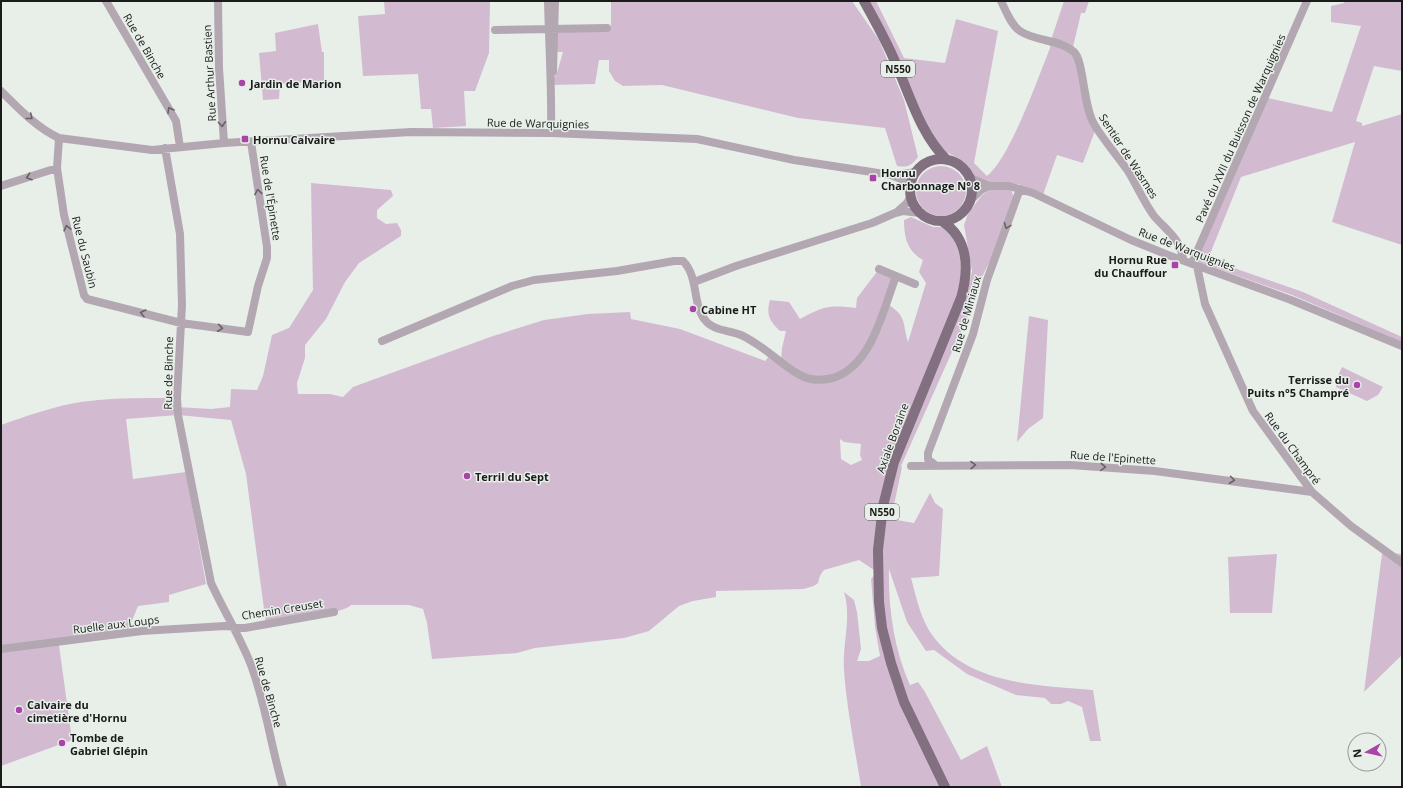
<svg xmlns="http://www.w3.org/2000/svg" width="1403" height="788" font-family="'Open Sans',sans-serif">
<style>
.green{fill:#d2bbd0;fill-rule:evenodd}
.lines{fill:none;stroke-linecap:round;stroke-linejoin:round}
.minor{stroke:#b3a8b2;stroke-width:8}
.major{stroke:#826f80;stroke-width:10}
.oneway{stroke:#666266}
.poi-dot{fill:#a943a7;stroke:#e8efe9;stroke-width:1.5}
.labels{text-anchor:middle;dominant-baseline:central;stroke-width:3;stroke-linejoin:round;paint-order:stroke}
.shield{fill:#e8efe9;stroke:#575b58;stroke-width:1}
.shield-label{font-size:10px;font-weight:bold;fill:#191c1a}
.street-label{font-size:11px;fill:#191c1a;stroke:#e8efe9}
.poi-label{font-size:11px;font-weight:bold;fill:#191c1a;stroke:#e8efe9;text-anchor:start}
</style>
<rect width="100%" height="100%" fill="#e8efe9"/>
<!-- green -->
<path class="green" d="M384,1H490L489,53L475,91H464L466,126L433,128L431,109H421L418,74L363,76L358,16L385,14Z
M611,1H852L879,40L904,100L918,157C912,165 908,168 897,166L885,128L798,118L662,85L623,86L615,81L609,71V60H599L595,84L552,85L553,77L556,76L563,52H555V29H611Z
M868,1H876L904,58L945,63L956,19L998,31L974,163L987,176C1010,158 1038,78 1050,48L1051,40L1064,1H1089L1085,13H1081L1073,47L1096,128L1083,163L1057,155L1043,195L1018,184L985,182L974,175L956,157L946,152L937,143L922,118Z
M1345,1H1402V71L1374,66L1356,121L1362,123V126L1402,114V245L1332,222L1355,142L1241,177L1208,259L1303,292L1402,337V342L1292,295L1196,261L1268,98L1332,112L1361,26L1331,22V6L1344,3Z
M318,24L322,52H324V81L280,84L279,99L263,100L259,53L276,51L275,33Z
M916 191a25 25 0 1 1 50 0a25 25 0 1 1-50 0Z
M311,183L391,190L393,196L377,210V218L386,224L397,223L401,230V236L359,263L345,282L326,319L305,345V358L297,383L298,394H330L343,397L353,387L493,336L544,320L588,314L630,312L631,319L680,329L765,361L771,354L781,361L782,348L786,331H780C769,321 766,314 770,300L789,302L800,319C825,306 828,305 856,308L857,298L879,269L896,276L886,303C907,316 902,321 908,342L926,283L919,272L923,260C907,251 904,237 904,220L911,217L933,227H945C962,247 963,268 959,293L890,462L967,294L972,271L964,225L968,214L982,195L992,188L1011,190L1014,197L991,259L980,281L972,307L901,466L902,467L891,519L914,523L930,493L935,503L943,509L939,576L911,578C916,596 920,616 930,632C966,685 1036,685 1093,690L1101,741H1090L1082,707L1068,701L1061,704H1051L1045,698L1016,695L967,674L934,650L926,651L907,622L889,569C888,607 894,650 910,685L918,682L925,692L961,760L987,746L1002,787H861C855,749 847,710 844,671C842,644 852,618 844,592L854,600L857,612L861,649L857,661H869L880,656L875,627L871,579L877,572L859,560L824,570C813,583 827,583 803,589L716,591V597L693,601L679,606L649,631L624,638L535,648L517,653L432,659L427,623L423,609L409,605H351C344,614 281,621 266,624L246,474L231,420L178,415L126,419L133,479L186,472L206,584L169,595V602L138,606L127,633L59,645L72,740L1,766V425C27,416 54,406 81,402C113,397 145,398 177,398V407L211,409L230,407L231,389L257,390L263,376L272,335L289,328L313,290ZM840,439L844,442L861,444L860,455L862,460L851,465L841,459Z
M1029,316L1048,320L1043,418L1028,429L1017,442Z
M1342,367L1383,387L1378,395L1367,401L1336,387L1338,376Z
M1388,553L1402,554V655L1364,692L1382,554Z
M1277,554L1272,613H1230L1228,557Z"/>
<g class="lines">
<!-- minor -->
<path class="minor" d="M106,1L176,121L180,147
M218,1L219,68L224,143
M548,1C549,45 552,89 551,133
M1001,1C1006,11 1011,25 1020,31C1036,42 1060,39 1074,52C1084,61 1083,106 1094,124C1104,141 1117,155 1128,171C1137,186 1144,202 1154,216C1166,230 1182,240 1183,260
M495,30L607,28
M553,72L555,1
M1,91C18,108 37,128 59,138L152,150L224,143L411,132L551,133L697,139L794,160L891,175L903,180L910,190
M59,138L57,168L64,215L84,295L87,299L181,323L248,332L258,286L267,258V247L251,142
M165,148L180,234L182,305L177,398L178,415L211,583C224,611 240,637 251,665C266,705 271,747 283,787
M966,173L973,179L989,186H1009L1033,193L1131,240L1168,255L1291,300L1402,346
M894,175L916,172
M1,186L57,168
M969,202L981,190L989,186
M897,212L907,203L911,196
M1192,263L1307,1
M1197,266L1205,304L1253,411L1312,492L1351,526L1402,563
M879,269L915,284
M694,282L736,266L872,223L895,213L903,211L920,213
M382,341L512,286L534,280L617,271L674,261H683C699,277 692,304 705,320C713,331 729,330 741,335C748,338 755,343 761,347C776,357 788,370 804,377C813,381 824,380 833,378C872,366 883,310 896,276
M934,464L928,459V453L973,334L987,280L1020,189
M911,466L1070,465L1155,471L1312,492
M1,649L142,631L225,626L245,628L334,612"/>
<!-- major -->
<path class="major" d="M864,1C875,21 887,42 896,64C910,96 921,135 947,160
M910 190a31 31 0 1 1 62 0a31 31 0 1 1-62 0Z
M942,221C969,239 969,270 961,298L894,462L883,506L878,550L879,602L882,628L891,663L904,702L945,787"/>
</g>
<!-- one-way arrows -->
<defs><path id="oneway-chevron" d="M-2-3.5L2.5 0L-2 3.5" fill="none" stroke-width="1.6" stroke-linecap="round" stroke-linejoin="round"/></defs>
<g class="oneway">
<use href="#oneway-chevron" transform="translate(170 110) rotate(-120)"/>
<use href="#oneway-chevron" transform="translate(30 117) rotate(39)"/>
<use href="#oneway-chevron" transform="translate(222 124) rotate(86)"/>
<use href="#oneway-chevron" transform="translate(29 177) rotate(162)"/>
<use href="#oneway-chevron" transform="translate(258 192) rotate(-99)"/>
<use href="#oneway-chevron" transform="translate(1007 226) rotate(111)"/>
<use href="#oneway-chevron" transform="translate(67 228) rotate(-104)"/>
<use href="#oneway-chevron" transform="translate(143 313) rotate(-166)"/>
<use href="#oneway-chevron" transform="translate(220 328) rotate(8)"/>
<use href="#oneway-chevron" transform="translate(973 465) rotate(-1)"/>
<use href="#oneway-chevron" transform="translate(1103 467) rotate(4)"/>
<use href="#oneway-chevron" transform="translate(1232 480) rotate(7)"/>
</g>
<!-- markers -->
<g class="poi-dot">
<circle cx="242" cy="83" r="4"/>
<rect x="241" y="135" width="8" height="8" rx="2"/>
<rect x="869" y="174" width="8" height="8" rx="2"/>
<rect x="1171" y="261" width="8" height="8" rx="2"/>
<circle cx="693" cy="309" r="4"/>
<circle cx="1357" cy="385" r="4"/>
<circle cx="467" cy="476" r="4"/>
<circle cx="19" cy="710" r="4"/>
<circle cx="62" cy="743" r="4"/>
</g>
<g class="labels">
<!-- shield labels -->
<g class="shield">
<rect x="881" y="61" width="34" height="16" rx="3"/>
<rect x="865" y="504" width="34" height="16" rx="3"/>
</g>
<g class="shield-label">
<text x="898" y="69">N550</text>
<text x="882" y="512">N550</text>
</g>
<!-- street labels -->
<g class="street-label">
<text transform="translate(145 46) rotate(60)">Rue de Binche</text>
<text transform="translate(209 73) rotate(-93)">Rue Arthur Bastien</text>
<text transform="translate(538 123) rotate(1)">Rue de Warquignies</text>
<text transform="translate(1240 128) rotate(-66)">Pavé du XVII du Buisson de Warquignies</text>
<text transform="translate(1129 156) rotate(57)">Sentier de Wasmes</text>
<text transform="translate(271 198) rotate(81)">Rue de l'Épinette</text>
<text transform="translate(1187 249) rotate(21)">Rue de Warquignies</text>
<text transform="translate(85 252) rotate(76)">Rue du Saubin</text>
<text transform="translate(966 314) rotate(-74)">Rue de Miniaux</text>
<text transform="translate(168 373) rotate(-89)">Rue de Binche</text>
<text transform="translate(892 438) rotate(-70)">Axiale Boraine</text>
<text transform="translate(1293 448) rotate(54)">Rue du Champré</text>
<text transform="translate(1113 457) rotate(4)">Rue de l'Epinette</text>
<text transform="translate(282 609) rotate(-9)">Chemin Creuset</text>
<text transform="translate(116 624) rotate(-7)">Ruelle aux Loups</text>
<text transform="translate(269 692) rotate(74)">Rue de Binche</text>
</g>
<!-- poi labels -->
<g class="poi-label">
<text x="250" y="83">Jardin de Marion</text>
<text x="253" y="139">Hornu Calvaire</text>
<text x="881" y="172">Hornu<tspan x="881" dy="13">Charbonnage N° 8</tspan></text>
<text x="1167" y="259" text-anchor="end">Hornu Rue<tspan x="1167" dy="13">du Chauffour</tspan></text>
<text x="701" y="309">Cabine HT</text>
<text x="1349" y="379" text-anchor="end">Terrisse du<tspan x="1349" dy="13">Puits n°5 Champré</tspan></text>
<text x="475" y="476">Terril du Sept</text>
<text x="27" y="704">Calvaire du<tspan x="27" dy="13">cimetière d'Hornu</tspan></text>
<text x="70" y="737">Tombe de<tspan x="70" dy="13">Gabriel Glépin</tspan></text>
</g>
</g>
<!-- border -->
<rect width="1403" height="788" fill="none" stroke="#191c1a" stroke-width="4"/>
<!-- north arrow -->
<g transform="translate(1367 752) rotate(262)"><circle r="19" fill="#e8efe9" stroke="#959b96"/>
<path d="M0-3L7 15L0 10L-7 15Z" fill="#a943a7"/>
<text y="-6" font-size="11" font-weight="bold" text-anchor="middle" fill="#191c1a">N</text>
</g>
</svg>
